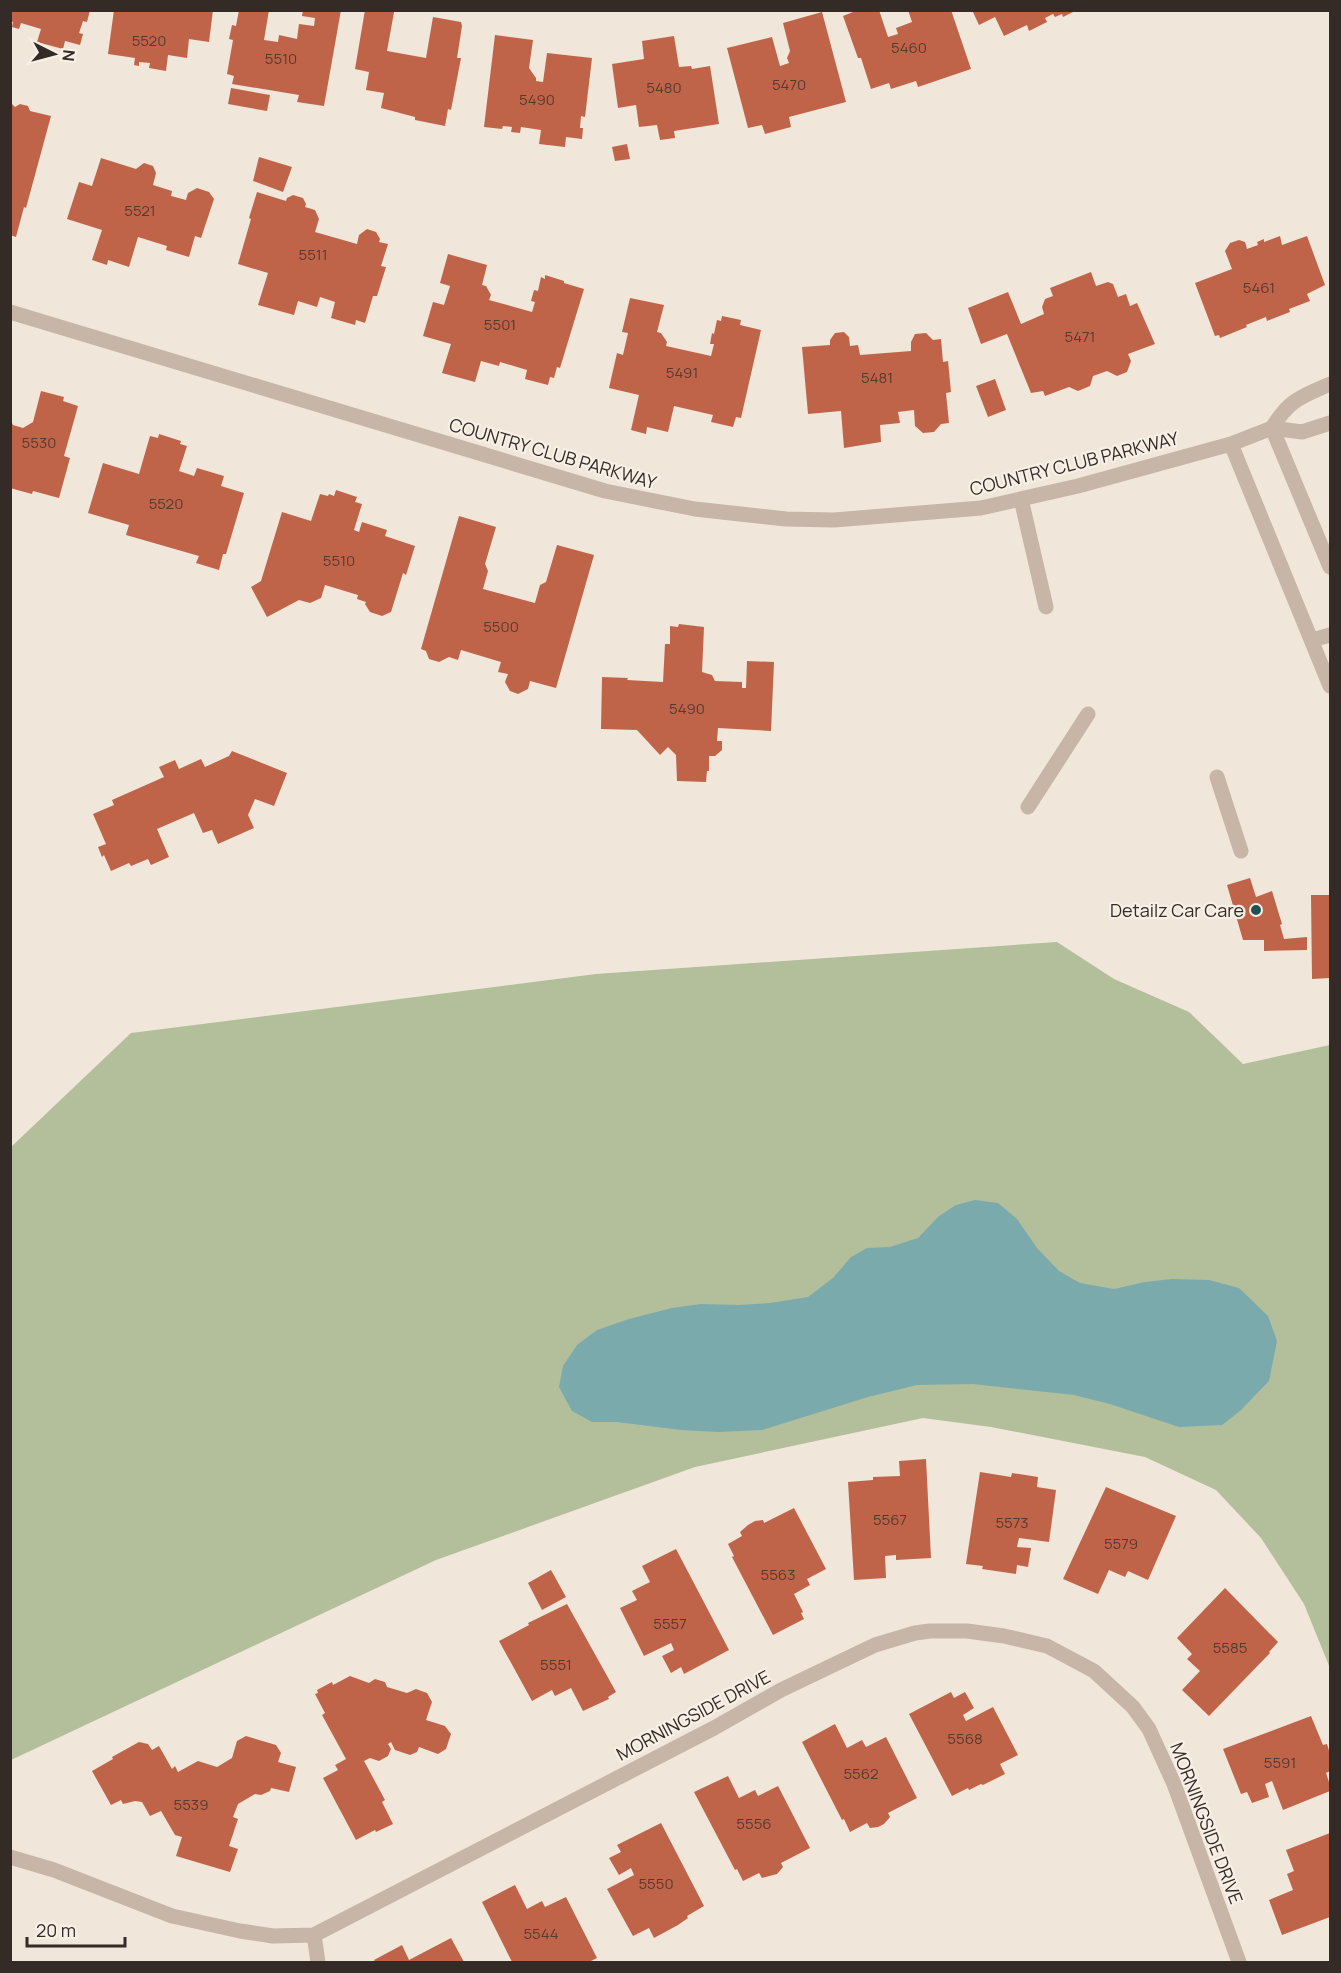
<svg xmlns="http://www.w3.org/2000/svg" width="1341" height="1973" font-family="Manrope,sans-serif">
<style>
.green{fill:#b3be9b}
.water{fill:#7baaac}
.building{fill:#c06449}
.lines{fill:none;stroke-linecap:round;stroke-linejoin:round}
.minor{stroke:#c7b5a7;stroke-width:15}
.poi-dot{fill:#1f5153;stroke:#f8f0e6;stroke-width:2}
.labels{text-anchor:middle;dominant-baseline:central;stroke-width:4.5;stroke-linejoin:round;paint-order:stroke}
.number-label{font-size:15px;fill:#573930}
.street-label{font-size:18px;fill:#342b27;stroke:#f8f0e6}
.poi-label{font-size:18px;fill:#342b27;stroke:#f8f0e6;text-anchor:end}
</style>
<rect width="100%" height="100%" fill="#f0e6da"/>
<!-- green -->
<path class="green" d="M1057,942L1114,979L1189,1012L1243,1064L1330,1045V1668L1304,1604L1261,1538L1216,1490L1145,1457L991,1427L923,1418L695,1467L436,1560L11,1760V1147L131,1033L596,974Z"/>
<!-- water -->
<path class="water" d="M975,1200L998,1203L1017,1219L1037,1248L1059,1271L1080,1283L1114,1289L1145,1282L1172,1279L1209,1280L1239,1288L1268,1316L1277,1341L1269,1381L1240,1411L1222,1425L1179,1427L1110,1404L1074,1395L973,1384L917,1385L868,1397L762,1430L718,1432L681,1430L617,1422H592L572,1411L559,1387L563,1366L577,1345L597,1330L629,1319L672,1308L701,1304L739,1305L770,1303L808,1297L833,1278L851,1257L867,1248L890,1247L918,1238L939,1216L956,1205Z"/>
<!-- building -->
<path class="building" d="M10,10H90L87,22L83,21L79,33L83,34L80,45L65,41L63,49L37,42L41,29L21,23L19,29L12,27L13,22L10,21Z
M114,10H213L209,42L189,39L187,58L168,55L166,71L149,68L150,63L139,62V66L134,65L135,58L108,54Z
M239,10H269L264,40L278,42L279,35L297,39L299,24L314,26L315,18L302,16L303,10H341L324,106L297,102L299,95L232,84L234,76L227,74L233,40L229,39L232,25L236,26Z
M365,10L394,12L387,51L426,58L433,17L461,22L462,26L457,58H461L451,110L448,109L445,126L415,120V117L381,108L384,93L366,90L369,72L355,69Z
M858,10H879L888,37L898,34L896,28L912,22L908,10H951L971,69L918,87L916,81L891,89L889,83L871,89L861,58H858L843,16Z
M972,10H1077L1063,17L1062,14L1055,17L1053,14L1045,18L1047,22L1029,31L1027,25L1004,36L995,17L979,25Z
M822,12L846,102L789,117L791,127L765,134L762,125L748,128L727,48L772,37L780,66L789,63L787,58L790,51L783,23Z
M495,35L533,40L529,68L536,78V81L543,82L547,53L592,58L585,117L581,116L580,128H583L582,139L566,137L565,147L539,144L541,130L521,127L520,133L511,132L512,127L503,126L502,129L484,127Z
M674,36L679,67L691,66L692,69L710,66L719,124L674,131L675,138L660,140L657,125L639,127L636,105L618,108L612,64L644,59L642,41Z
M231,88L270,95L267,111L228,104Z
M10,102L15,107L20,104L28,106L30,111L51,116L26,208L24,207L16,237L10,235Z
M627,144L630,159L615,161L612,147Z
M259,157L292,167L283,192L253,181Z
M101,158L136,169L144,163L153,166L156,173L153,185L172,191L171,196L186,200L188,193L197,188L209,192L214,199L201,238L195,236L189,257L166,250L167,246L138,237L129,267L108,260L107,265L92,260L102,230L67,219L79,182L92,186Z
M257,192L286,201L287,198L293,195L303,198L306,204L305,207L315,210L319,219L315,232L357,244L359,235L367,229L376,232L380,239L379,242L388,244L381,266L386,267L377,296H373L365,323L356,320L355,325L331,318L335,302L320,297L317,307L298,301L294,315L258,305L268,273L238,264L251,219L249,218Z
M1280,236L1282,245L1307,236L1325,285L1307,294L1310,301L1289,309L1290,312L1267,321L1266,317L1246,325L1247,327L1220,338L1219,335L1215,336L1195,283L1232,269L1225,251L1230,243L1239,240L1245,242L1247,249L1258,245L1257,242L1264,239V242Z
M448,254L487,265L482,285L486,286L491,295L489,300L532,312L535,302L531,301L534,290L538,291L541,277L545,279V275L564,281V283L584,289L560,368L557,367L554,378L550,377L548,385L525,379L527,370L500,362L499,366L481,361L475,382L442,373L451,344L423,336L433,302L444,305L450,286L440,283Z
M1091,272L1096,286L1108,282L1113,284L1118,297L1126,294L1130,306L1137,303L1155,344L1128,354L1131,361L1127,372L1117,376L1107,371L1093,376L1090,386L1078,391L1069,387L1045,396L1043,391L1031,393L1007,334L981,344L968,308L1008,292L1021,324L1044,314L1042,307L1045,299L1053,296L1050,288Z
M630,298L664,305L657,332L661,333L667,342L666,346L711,356L714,344H710L712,333L714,334L717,320L721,321L722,316L741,320L740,325L761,330L741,418L736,417L733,427L711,422L713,415L674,406L668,432L647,427L646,434L631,430L639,395L609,388L617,353L623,355L628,333L622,332Z
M844,332L849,337L850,346L858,345L860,355L911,351V342L915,334L926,333L933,340L941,339L943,362L948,361L951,392L946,393L949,423L941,424L934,432L923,433L915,426L914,410L898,412L900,423L880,425L881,442L844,448L841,411L808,414L802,347L830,345V340L835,333Z
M995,379L1006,410L988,417L976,386Z
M41,391L64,397L63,401L78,406L64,456L70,458L59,498L33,491L32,494L10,488V419L13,425L23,428L33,422Z
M159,434L181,441L180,444L187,446L179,471L194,476L197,468L224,476L221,486L244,493L226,554H223L219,570L196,563L199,556L126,535L129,525L88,513L103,463L139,474L150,436L158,438Z
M336,490L357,497L355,502L362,504L354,530L359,532L362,522L387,530L385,536L415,546L406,575L403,573L391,612L382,616L370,612L365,604L366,602L357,599L358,595L325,585L321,598L310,603L299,600L267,617L251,587L261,581L282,512L311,521L320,494L328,496L329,494L334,496Z
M459,516L496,527L485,564L488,571L483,589L535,603L540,585L546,582L557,545L594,555L556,688L530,681L528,689L518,694L510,691L505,682L508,674L498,672L501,662L461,650L458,660L449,657L439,662L429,659L426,651L421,649Z
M679,624L704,627L702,672L712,675L715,681L742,682V688H746L747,661L774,662L771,731L718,728L717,741H722V750L715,756H709V771H707L706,782L677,781L676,755L668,747L660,755L637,730L601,729L602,677L628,678L627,680L663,682L665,644H670V626L678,627Z
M232,751L287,773L274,806L255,799L248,815L254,828L218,844L212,830L203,833L194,813L157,829L169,857L151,865L148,859L131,866L129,863L111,871L104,855L102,857L98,847L106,844L93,814L114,805L112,800L164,777L159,767L175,760L179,769L201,759L205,767L229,756Z
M1250,878L1256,897L1272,891L1282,924L1280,925L1284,939L1307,937V950L1264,951V940H1243L1227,885Z
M1311,895H1330V978L1312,979Z
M926,1459L931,1558L896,1560V1555L885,1556L886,1578L854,1580L848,1482L873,1480V1477L900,1476L899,1461Z
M980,1472L1011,1477L1012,1473L1038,1477L1037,1487L1056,1490L1049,1542L1019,1538L1017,1547L1031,1548L1028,1567L1017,1565L1016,1574L982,1569L983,1566L966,1564Z
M1106,1487L1176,1516L1148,1580L1128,1571L1125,1577L1109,1570L1098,1594L1063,1579Z
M794,1508L826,1569L807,1579L810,1585L794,1594L803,1612L801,1613L804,1619L773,1635L732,1557L734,1556L728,1544L742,1536L740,1532L748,1525L755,1521L763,1520L764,1523Z
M676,1549L729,1650L684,1674L681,1667L671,1673L662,1656L674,1650L671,1643L644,1656L620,1608L637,1600L632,1591L650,1582L642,1566Z
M551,1570L566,1597L542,1610L528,1583Z
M1225,1588L1278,1642L1269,1652L1270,1653L1209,1716L1182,1690L1200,1671L1187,1659L1192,1654L1177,1638Z
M567,1604L616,1692L608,1697L609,1699L583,1711L571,1688L555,1696L552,1690L532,1701L499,1641L529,1625L528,1623Z
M350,1676L369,1683L375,1679L385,1682L387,1687L407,1693L416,1689L427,1693L432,1702L426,1720L445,1726L451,1734L446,1749L438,1754L419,1747L417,1752L410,1755L395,1750L391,1742L388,1744L391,1749L388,1756L379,1761L370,1758L364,1761L385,1800L382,1802L393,1824L376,1832L375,1830L356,1840L323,1778L338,1770L335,1765L346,1759L322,1715L325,1713L315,1694L318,1693L317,1690L332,1682L333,1685Z
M951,1692L954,1698L965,1692L974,1708L963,1715L966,1721L993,1707L1018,1755L1000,1764L1005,1774L983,1785L981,1784L969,1790L968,1788L952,1796L909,1714Z
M1311,1716L1323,1745L1327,1744L1330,1754V1771L1326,1773L1330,1785V1791L1283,1810L1272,1781L1265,1784L1269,1797L1252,1803L1247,1792L1241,1794L1223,1749Z
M835,1724L847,1748L862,1740L866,1747L886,1737L917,1798L888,1813L890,1817L884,1824L878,1827L870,1828L867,1823L850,1832L844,1819L842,1820L802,1742Z
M246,1736L276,1745L281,1753L278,1762L296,1767L289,1792L271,1788L270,1791L261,1795L255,1794L238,1804L233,1817L238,1819L229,1846L238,1849L230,1872L176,1856L182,1837L175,1835L161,1811L150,1816L142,1802L135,1801L123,1804L121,1800L111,1805L92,1771L113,1759L112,1757L139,1742L148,1744L152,1750L159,1746L172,1769L175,1766L178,1772L198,1761L217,1767L232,1758L237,1741Z
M728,1776L739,1798L755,1790L758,1796L778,1786L810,1848L781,1863L783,1867L777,1874L762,1878L759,1873L743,1881L737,1869L735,1870L694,1792Z
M661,1823L704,1906L687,1916L688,1918L678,1925L654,1938L649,1928L633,1936L607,1889L634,1875L631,1868L619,1875L609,1858L621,1852L617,1845Z
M1330,1833V1917L1282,1935L1269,1900L1293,1890L1287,1874L1294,1871L1286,1850Z
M515,1885L527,1909L542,1901L545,1907L566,1897L597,1958L589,1962H512L482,1902Z
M451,1938L464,1962H375L374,1960L402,1945L409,1960Z"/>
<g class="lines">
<!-- minor -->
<path class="minor" d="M10,312L605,491L695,509L786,519L834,520L981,508L1078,486L1231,444L1272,428L1302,432L1330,423
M1272,428L1330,567
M1272,428C1290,399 1301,397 1330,384
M1231,444L1330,686
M1021,499L1046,607
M1312,640L1330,635
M1217,777L1241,851
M1028,807L1088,714
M10,1857L54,1870L172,1916L240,1931L273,1936L314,1935L714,1728L781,1690L875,1645L915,1633L930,1631H967L1004,1636L1047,1646L1094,1671L1133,1707L1149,1729L1174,1784L1239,1962
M314,1935L318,1962"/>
</g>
<!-- markers -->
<circle class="poi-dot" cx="1256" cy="910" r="6"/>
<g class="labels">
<!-- number labels -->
<g class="number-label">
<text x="149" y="40">5520</text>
<text x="909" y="47">5460</text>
<text x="281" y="58">5510</text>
<text x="789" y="84">5470</text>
<text x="664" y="87">5480</text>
<text x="537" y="99">5490</text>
<text x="140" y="210">5521</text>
<text x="313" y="254">5511</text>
<text x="1259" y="287">5461</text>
<text x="500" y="324">5501</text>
<text x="1080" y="336">5471</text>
<text x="682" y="372">5491</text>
<text x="877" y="377">5481</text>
<text x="39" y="442">5530</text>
<text x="166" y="503">5520</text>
<text x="339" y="560">5510</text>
<text x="501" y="626">5500</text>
<text x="687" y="708">5490</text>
<text x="890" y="1519">5567</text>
<text x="1012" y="1522">5573</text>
<text x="1121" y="1543">5579</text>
<text x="778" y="1574">5563</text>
<text x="670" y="1623">5557</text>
<text x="1230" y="1647">5585</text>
<text x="556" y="1664">5551</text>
<text x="965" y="1738">5568</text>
<text x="1280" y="1762">5591</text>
<text x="861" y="1773">5562</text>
<text x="191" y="1804">5539</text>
<text x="754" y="1823">5556</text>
<text x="656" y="1883">5550</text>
<text x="541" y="1933">5544</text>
</g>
<!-- street labels -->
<g class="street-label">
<text transform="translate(553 453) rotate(16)">COUNTRY CLUB PARKWAY</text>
<text transform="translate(1074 463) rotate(-14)">COUNTRY CLUB PARKWAY</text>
<text transform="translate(693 1715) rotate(-28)">MORNINGSIDE DRIVE</text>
<text transform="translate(1207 1823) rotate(69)">MORNINGSIDE DRIVE</text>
</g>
<!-- poi labels -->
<g class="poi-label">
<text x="1244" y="910">Detailz Car Care</text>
</g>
</g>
<!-- border -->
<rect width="1341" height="1973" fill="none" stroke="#342b27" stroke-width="24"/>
<!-- north arrow -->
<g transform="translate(54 54) rotate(96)" stroke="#f8f0e6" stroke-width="4.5" paint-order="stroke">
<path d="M0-4.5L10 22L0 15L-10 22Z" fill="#342b27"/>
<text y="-9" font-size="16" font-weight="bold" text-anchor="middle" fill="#342b27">N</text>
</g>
<!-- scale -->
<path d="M27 1937v9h98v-9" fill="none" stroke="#342b27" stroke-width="3"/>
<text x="36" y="1937" font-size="18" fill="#342b27" stroke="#f8f0e6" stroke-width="4.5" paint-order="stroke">20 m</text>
</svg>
